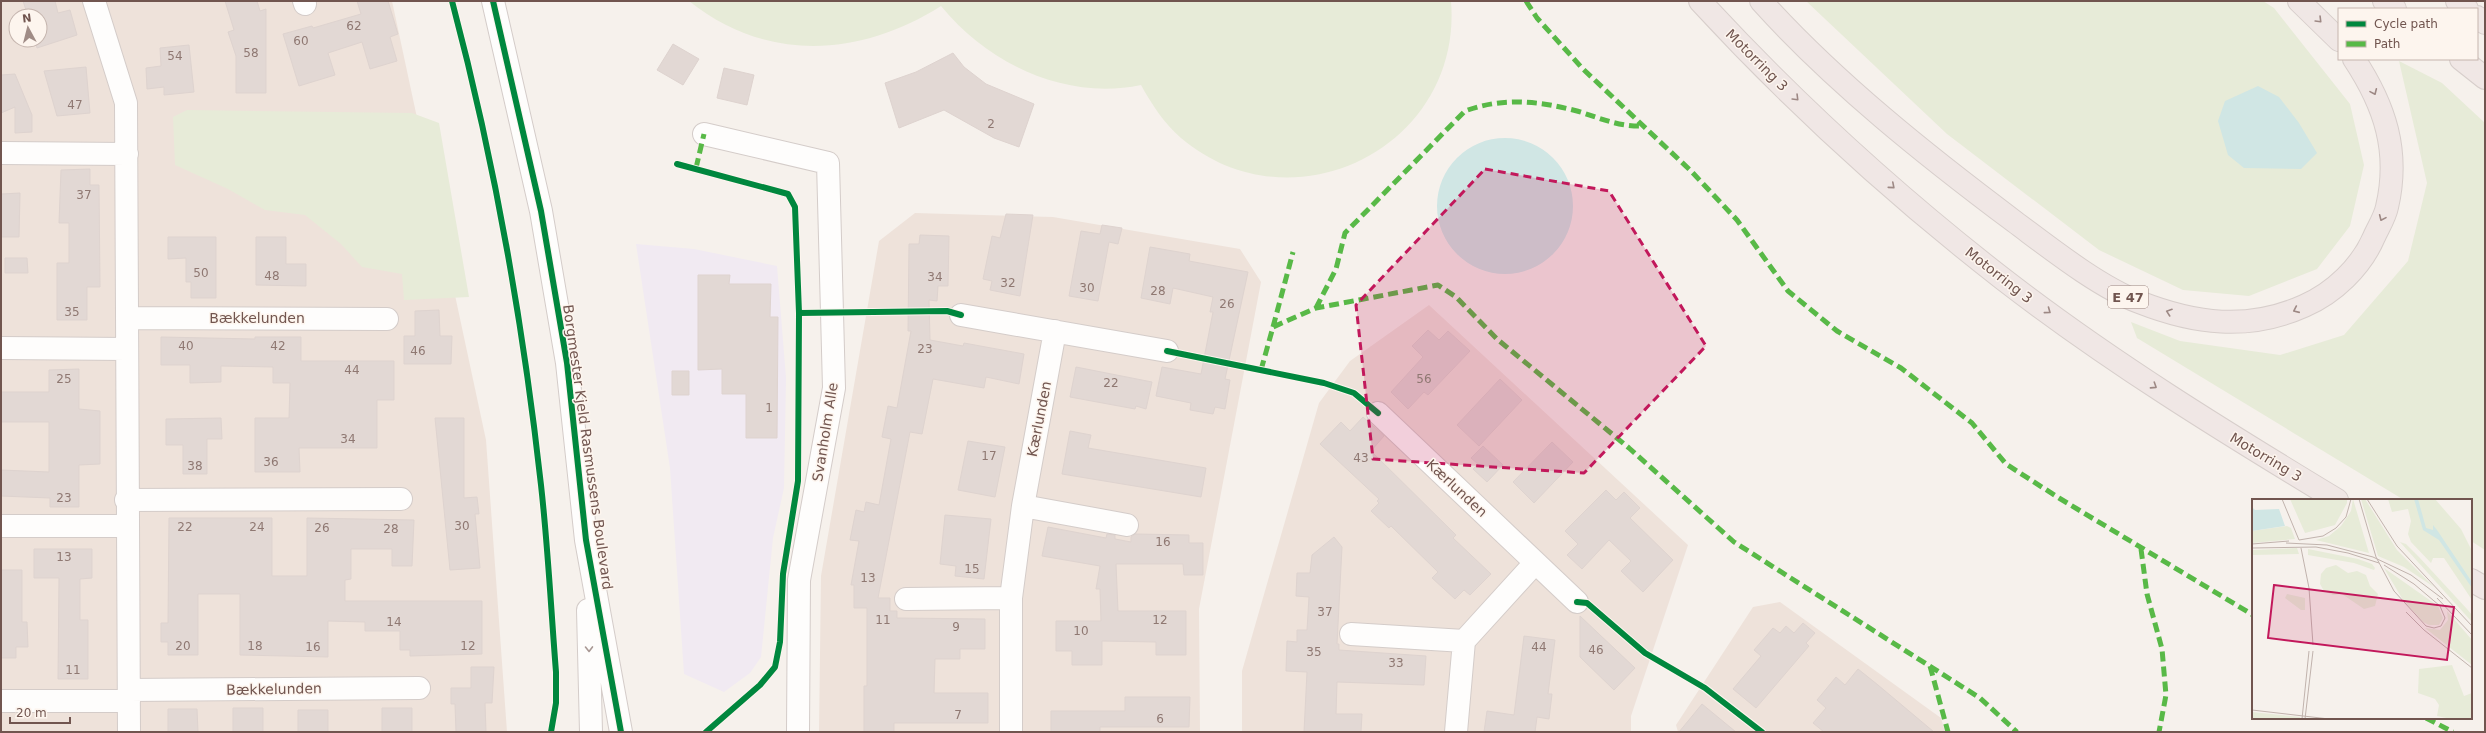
<svg xmlns="http://www.w3.org/2000/svg" width="2486" height="733" font-family="'DejaVu Sans',sans-serif">
<style>
.residential{fill:#eee2da;fill-rule:evenodd}
.education{fill:#f1eaf2}
.green{fill:#e7ebd8}
.water{fill:#d0e6e4}
.building{fill:#e2d8d4;stroke:#ded3cf}
.lines{fill:none;stroke-linecap:round;stroke-linejoin:round}
.minor-casing{stroke:#d4ccc9;stroke-width:24}
.tertiary-casing{stroke:#d4ccc9;stroke-width:24}
.motorway-casing{stroke:#d7cecb;stroke-width:24}
.minor{stroke:#fefdfc;stroke-width:22}
.tertiary{stroke:#fefdfc;stroke-width:22}
.motorway{stroke:#f0e7e5;stroke-width:22}
.quiet{stroke:#58b947;stroke-width:5;stroke-dasharray:10 5;stroke-linecap:butt}
.cycleway-casing{stroke:#fdf5ee;stroke-width:8}
.cycleway{stroke:#00873e;stroke-width:6}
.oneway{stroke:#9d8884}
.oneway2{stroke:#a99894}
.marked{fill:#c2185b;fill-opacity:0.2;stroke:#c2185b;stroke-width:3;stroke-dasharray:8 5;stroke-linejoin:round}
.labels{text-anchor:middle;dominant-baseline:central;stroke-width:3;stroke-linejoin:round;paint-order:stroke}
.number-label{font-size:12px;fill:#8f7872}
.shield{fill:#fdf5ee;stroke:#9b857f;stroke-width:1}
.shield-label{font-size:13px;font-weight:bold;fill:#71554f}
.street-label{font-size:14px;fill:#71554f;stroke:#fdf5ee}
.inset-road{fill:none;stroke:#c1b3ad;stroke-width:1}
.view{fill:#c2185b;fill-opacity:0.15;stroke:#c2185b;stroke-width:2}
.inset-edge{fill:none;stroke:#71554f;stroke-width:2}
</style>
<rect width="100%" height="100%" fill="#f6f1ec"/>
<!-- residential -->
<path class="residential" d="M1,1H392L486,440L507,732H1ZM16,16H40V40H16Z
M915,213L1053,217L1240,249L1261,282L1199,609L1200,732H819L821,576L879,241Z
M1429,305L1688,545L1631,716V732H1242V671L1319,403L1350,361Z
M1780,602L1941,718L1945,732H1678L1676,725L1753,607Z"/>
<!-- education -->
<path class="education" d="M636,244L694,249L777,266L786,378L784,488L773,538L761,657L750,673L724,692L684,674L670,468Z"/>
<!-- green -->
<path class="green" d="M689,1H1451C1463,147 1292,232 1181,138C1164,123 1152,105 1141,85C1066,101 988,64 941,6C861,57 766,63 689,1Z
M1806,1H2263L2274,8L2350,104L2364,165L2350,226L2317,269L2249,296L2183,290L2099,250L1947,134Z
M2399,61L2442,83L2485,123V550L2471,541V500H2404L2137,338L2131,322L2180,341L2280,355L2344,335L2408,261L2427,183Z
M187,110L412,113L439,123L469,297L404,300L402,274L362,267L341,244L305,215L265,210L228,189L175,165L173,117Z"/>
<!-- water -->
<path class="water" d="M2258,86L2279,97L2299,123L2317,153L2301,169L2244,168L2228,155L2218,121L2225,101Z
M1437 206a68 68 0 1 1 136 0a68 68 0 1 1-136 0Z"/>
<!-- building -->
<path class="building" d="M23,1H55L58,13L70,10L77,35L37,48L35,40H40V16H28Z
M225,1H257L260,11L266,9V93H236V56L228,32L234,30Z
M357,1H388L398,34L390,37L397,61L370,69L362,42L328,53L335,75L299,86L283,34L312,26L313,28L361,14Z
M673,44L699,59L683,85L657,70Z
M189,45L194,92L164,95V87L147,89L146,68L161,66L160,48Z
M953,53L964,67L986,84L1034,104L1019,147L994,138L944,110L899,128L885,83L916,72Z
M86,67L90,113L57,116L44,71Z
M724,68L754,75L747,105L717,98Z
M15,74L32,115V132L15,133V107L1,113V75Z
M90,169V185H99L100,287H87V320H57V263H69V223H59L61,170Z
M20,193L19,237H1V194Z
M1006,214L1033,215L1020,296L990,290L992,281L983,279L992,236L1000,238Z
M1102,225L1122,228L1118,244L1109,242L1098,301L1069,296L1081,231L1100,234Z
M920,235L949,236L948,286H938L937,301L929,300L930,340L963,346L964,343L1024,354L1019,384L986,377L984,388L933,379L922,434L910,432L878,598H890V611H897V618L985,619V649H960V659H935L934,693H988V723H894V732H864V686H867V608H854V585H851L859,541L850,540L856,510L864,512L866,502L879,505L891,439L882,437L888,406L897,408L911,331H908L909,244H919Z
M168,237H216V298H191V282H186V258L168,259Z
M256,237H286V264H306V286L256,285Z
M1150,247L1190,254L1189,261L1248,272L1225,379L1230,380L1225,409L1215,407L1213,414L1190,410L1191,403L1156,396L1162,367L1201,374L1213,312H1210L1213,297L1173,288L1170,304L1141,298Z
M5,258H27L28,273H5Z
M698,275H730L729,284H771L770,317H778L777,438H746V394H722V369L698,370Z
M439,310L440,336H452L451,364H404V336H415V311Z
M1428,330L1439,340L1448,331L1470,351L1428,395L1424,392L1408,409L1391,392L1423,357L1412,346Z
M161,337L255,339V337H301V361H394V400H377V448H299L300,472H255V418H289L290,383H273V367L221,366V382L190,383V365H161Z
M1076,367L1152,382L1146,409L1136,406L1135,409L1070,397Z
M79,369V409L100,411V464L79,465V507H50V498L1,496V470L49,472V422H1V392H49V370Z
M672,371H689V395H672Z
M1500,379L1522,400L1479,446L1457,425Z
M1363,417L1384,436L1371,451L1456,535L1453,538L1491,574L1470,595L1464,590L1455,599L1432,578L1438,572L1391,526L1389,528L1371,511L1379,503L1377,501L1379,499L1320,444L1341,422L1350,431Z
M221,418L222,439H207V474H183V445H166V419Z
M435,418H464V498L477,497L479,514H475L480,568L450,570Z
M1070,431L1091,435L1088,448L1206,468L1201,497L1062,474Z
M968,441L1005,447L995,497L958,490Z
M1552,442L1573,462L1534,503L1513,482Z
M1483,446L1503,465L1487,482L1473,469L1478,464L1471,458Z
M1606,490L1616,500L1624,492L1640,508L1630,518L1673,560L1643,592L1621,571L1631,561L1609,540L1582,569L1567,555L1578,544L1565,531Z
M945,515L991,519L984,579L955,576L956,566L940,564Z
M169,518H272V576H307V518L414,520L412,566H392V549H351V579L345,580V601H482V654L410,656V650H400V631H365V622L328,621V657L240,655V594H198V655H168V642H161V623H168Z
M1048,527L1106,538L1107,534L1115,535V539L1131,542V537L1135,534L1189,535V543H1203V575H1184L1183,564H1116L1118,611H1186V655H1156V642L1102,641V665H1072V651H1056V621H1101L1100,589H1096L1100,566L1042,556Z
M1334,537L1342,547L1337,644H1339V650L1426,656L1424,685L1337,682L1336,714H1362L1361,732H1304L1307,672L1286,671L1287,641L1297,642V630H1307L1309,597L1296,596L1297,573H1310L1312,555Z
M34,549H92V578L80,579V620H88V679H58L59,578H34Z
M1,570H22V622H27L28,647H16V658H1Z
M1580,616L1635,668L1614,690L1580,657Z
M1803,623L1815,633L1806,643L1809,646L1756,708L1733,689L1761,656L1754,650L1773,628L1780,633L1786,626L1794,633Z
M1524,636L1555,640L1548,694H1552L1549,719L1537,717L1535,732H1484L1487,711L1514,715Z
M471,667H494L492,703H485L486,732H456L455,704H451V688H471Z
M1858,669L1878,685L1934,732H1824L1813,723L1826,708L1817,700L1836,677L1845,685Z
M1125,697H1190L1189,727H1100V732H1051V711H1125Z
M1702,704L1736,732H1679Z
M233,708H263V732H233Z
M382,708H412V732H382Z
M168,709H197L198,732H168Z
M298,710H328V732H298Z"/>
<g class="lines">
<defs>
<path id="minor" d="M94,1L126,103L129,732
M304,1L305,4
M704,134L828,163L834,388L799,580L798,732
M1,153L127,154
M961,315L1167,351
M127,318L387,319
M1,348L127,349
M1378,413L1577,602
M126,500L401,499
M1023,506L1127,525
M1,526H126
M906,599L1011,598
M1351,634L1464,641
M129,690L419,688
M1,701H129
M1011,732V598L1023,506L1055,331
M1456,732L1464,641L1535,563"/>
<path id="tertiary" d="M493,1L541,211L567,363L586,540L621,732
M588,610L591,732"/>
<path id="motorway" d="M1700,1C1793,102 1895,195 2003,279C2109,361 2223,431 2337,500
M1761,1C1835,83 1927,156 2015,222C2050,248 2099,287 2139,302C2195,324 2248,331 2304,306C2334,293 2361,267 2374,237C2378,228 2385,217 2387,207C2400,151 2385,106 2354,59
M2299,1L2339,40
M2384,1L2395,9
M2457,1L2467,9
M2477,17L2485,23
M2461,59L2485,78
M2471,580L2485,588"/>
</defs>
<!-- minor casing -->
<use href="#minor" class="minor-casing"/>
<!-- tertiary casing -->
<use href="#tertiary" class="tertiary-casing"/>
<!-- motorway casing -->
<use href="#motorway" class="motorway-casing"/>
<!-- minor -->
<use href="#minor" class="minor"/>
<!-- tertiary -->
<use href="#tertiary" class="tertiary"/>
<!-- motorway -->
<use href="#motorway" class="motorway"/>
<!-- quiet -->
<path class="quiet" d="M1526,1L1537,18L1583,69L1691,171L1737,220L1788,291L1837,331L1901,368L1972,423L2006,464L2059,498L2253,615
M696,168L704,134
M1316,308L1336,269L1345,233L1465,111C1503,97 1539,101 1577,111C1600,118 1619,127 1643,126
M1273,327L1293,252
M1261,370L1273,327L1316,308L1438,285L1456,297L1497,339L1629,448L1734,542L1980,698L2017,732
M2141,549L2147,594L2162,649L2166,695L2159,732
M1930,666L1948,732
M2426,718L2453,732"/>
<defs>
<path id="cycleway" d="M452,1C494,159 523,323 541,485C548,547 551,610 556,672V703L551,732
M493,1L541,211L567,363L586,540L621,732
M677,164L788,194L795,207L799,313L798,481L783,574L780,642L775,667L760,685L706,732
M799,313L947,311L961,315
M1167,351L1324,383L1354,393L1378,413
M1577,602L1587,603L1645,653L1705,688L1762,732"/>
</defs>
<!-- cycleway casing -->
<use href="#cycleway" class="cycleway-casing"/>
<!-- cycleway -->
<use href="#cycleway" class="cycleway"/>
</g>
<!-- one-way arrows -->
<defs><path id="oneway-chevron" d="M-2-3.5L2.5 0L-2 3.5" fill="none" stroke-width="1.6" stroke-linecap="round" stroke-linejoin="round"/></defs>
<g class="oneway">
<use href="#oneway-chevron" transform="translate(2319 20) rotate(45)"/>
<use href="#oneway-chevron" transform="translate(2374 92) rotate(66)"/>
<use href="#oneway-chevron" transform="translate(1796 98) rotate(45)"/>
<use href="#oneway-chevron" transform="translate(1892 186) rotate(41)"/>
<use href="#oneway-chevron" transform="translate(2382 218) rotate(114)"/>
<use href="#oneway-chevron" transform="translate(2296 310) rotate(156)"/>
<use href="#oneway-chevron" transform="translate(2048 311) rotate(36)"/>
<use href="#oneway-chevron" transform="translate(2169 312) rotate(-161)"/>
<use href="#oneway-chevron" transform="translate(2154 386) rotate(33)"/>
</g>
<use class="oneway2" href="#oneway-chevron" transform="translate(589 649) rotate(89)"/>
<!-- marked area -->
<path class="marked" d="M1485,169L1609,191L1706,346L1584,473L1373,459L1356,305Z"/>
<g class="labels">
<!-- number labels -->
<g class="number-label">
<text x="354" y="26">62</text>
<text x="301" y="41">60</text>
<text x="251" y="53">58</text>
<text x="175" y="56">54</text>
<text x="75" y="105">47</text>
<text x="991" y="124">2</text>
<text x="84" y="195">37</text>
<text x="201" y="273">50</text>
<text x="272" y="276">48</text>
<text x="935" y="277">34</text>
<text x="1008" y="283">32</text>
<text x="1087" y="288">30</text>
<text x="1158" y="291">28</text>
<text x="1227" y="304">26</text>
<text x="72" y="312">35</text>
<text x="186" y="346">40</text>
<text x="278" y="346">42</text>
<text x="925" y="349">23</text>
<text x="418" y="351">46</text>
<text x="352" y="370">44</text>
<text x="64" y="379">25</text>
<text x="1424" y="379">56</text>
<text x="1111" y="383">22</text>
<text x="769" y="408">1</text>
<text x="348" y="439">34</text>
<text x="989" y="456">17</text>
<text x="1361" y="458">43</text>
<text x="271" y="462">36</text>
<text x="195" y="466">38</text>
<text x="64" y="498">23</text>
<text x="462" y="526">30</text>
<text x="185" y="527">22</text>
<text x="257" y="527">24</text>
<text x="322" y="528">26</text>
<text x="391" y="529">28</text>
<text x="1163" y="542">16</text>
<text x="64" y="557">13</text>
<text x="972" y="569">15</text>
<text x="868" y="578">13</text>
<text x="1325" y="612">37</text>
<text x="883" y="620">11</text>
<text x="1160" y="620">12</text>
<text x="394" y="622">14</text>
<text x="956" y="627">9</text>
<text x="1081" y="631">10</text>
<text x="183" y="646">20</text>
<text x="255" y="646">18</text>
<text x="468" y="646">12</text>
<text x="313" y="647">16</text>
<text x="1539" y="647">44</text>
<text x="1596" y="650">46</text>
<text x="1314" y="652">35</text>
<text x="1396" y="663">33</text>
<text x="73" y="670">11</text>
<text x="958" y="715">7</text>
<text x="1160" y="719">6</text>
</g>
<!-- shield labels -->
<rect class="shield" x="2108" y="286" width="40" height="22" rx="3"/>
<g class="shield-label">
<text x="2128" y="297">E 47</text>
</g>
<!-- street labels -->
<g class="street-label">
<text transform="translate(1757 60) rotate(45)">Motorring 3</text>
<text transform="translate(1999 275) rotate(38)">Motorring 3</text>
<text x="257" y="318">Bækkelunden</text>
<text transform="translate(1039 419) rotate(-79)">Kærlunden</text>
<text transform="translate(825 432) rotate(-81)">Svanholm Alle</text>
<text transform="translate(588 447) rotate(82)">Borgmester Kjeld Rasmussens Boulevard</text>
<text transform="translate(2266 457) rotate(31)">Motorring 3</text>
<text transform="translate(1457 488) rotate(43)">Kærlunden</text>
<text transform="translate(274 689) rotate(-1)">Bækkelunden</text>
</g>
</g>
<!-- overview -->
<g transform="translate(2252 499)">
<rect width="220" height="220" fill="#f6f1ec"/>
<path d="M38,0H95V4L83,26L53,34ZM101,0L117,54L64,41L77,37L89,27L99,12ZM109,0H113L145,51L182,88L152,68L126,57ZM136,0H183L209,30L220,52V101L192,59H181L179,64L159,43L156,35L159,22L156,10L140,13ZM35,27L39,29L43,40L0,44V32ZM148,43L154,45L167,58L215,110L220,116V123ZM45,49L47,55L0,56V51ZM56,50L106,60L120,65L123,69L122,71L102,64L56,56ZM84,66L96,74L105,72L114,76L118,87L126,95L123,107L112,110L90,95L81,96L72,92L68,85L69,75L74,69ZM132,69L186,107L191,119L187,126H177L171,123L151,101ZM35,95L53,99V111H49L33,99ZM195,112L220,141V166L173,129L188,131L196,121ZM200,166L212,197L220,194V220H199L185,217L187,206L183,200L166,194L167,170ZM0,213L48,218V220H0Z" fill="#e7ebd8"/>
<path d="M162,0H166L174,29L181,31V26L185,31L220,83V89L187,41L171,31ZM0,8L3,11L27,10L33,27L0,32Z" fill="#d0e6e4"/>
<path class="inset-road" d="M30,0L47,41M107,0L124,58L142,92L174,127L182,129L189,127L193,119L188,107L162,85L132,66M115,0L145,47L220,127M47,41L71,37L84,29L94,18L99,0M34,44L75,46L121,58L159,76L191,100M0,45L37,42M0,49L64,48L96,54L127,64M49,49L57,89L61,146M185,99L220,136M154,113L172,131L220,169M0,211L77,220M50,220L57,152M53,220L61,152"/>
<path class="view" d="M22,86L202,108L195,161L16,139Z"/>
<rect width="220" height="220" class="inset-edge"/>
</g>
<!-- border -->
<rect width="2486" height="733" fill="none" stroke="#71554f" stroke-width="4"/>
<!-- legend -->
<rect x="2338" y="8" width="140" height="52" fill="#fdf5ee" stroke="#c5b5ae"/>
<rect x="2346" y="21" width="20" height="6" fill="#00873e" stroke="#c5b5ae"/>
<text x="2374" y="28" font-size="12" fill="#71554f">Cycle path</text>
<rect x="2346" y="41" width="20" height="6" fill="#58b947" stroke="#c5b5ae"/>
<text x="2374" y="48" font-size="12" fill="#71554f">Path</text>
<!-- north arrow -->
<g transform="translate(28 28) rotate(353)"><circle r="19" fill="#fdf5ee" stroke="#c5b5ae"/>
<path d="M0-3L7 15L0 10L-7 15Z" fill="#a08c86"/>
<text y="-6" font-size="11" font-weight="bold" text-anchor="middle" fill="#71554f">N</text>
</g>
<!-- scale -->
<path d="M10 717v6h60v-6" fill="none" stroke="#71554f" stroke-width="2"/>
<text x="16" y="717" font-size="12" fill="#71554f" stroke="#fdf5ee" stroke-width="3" paint-order="stroke">20 m</text>
</svg>
